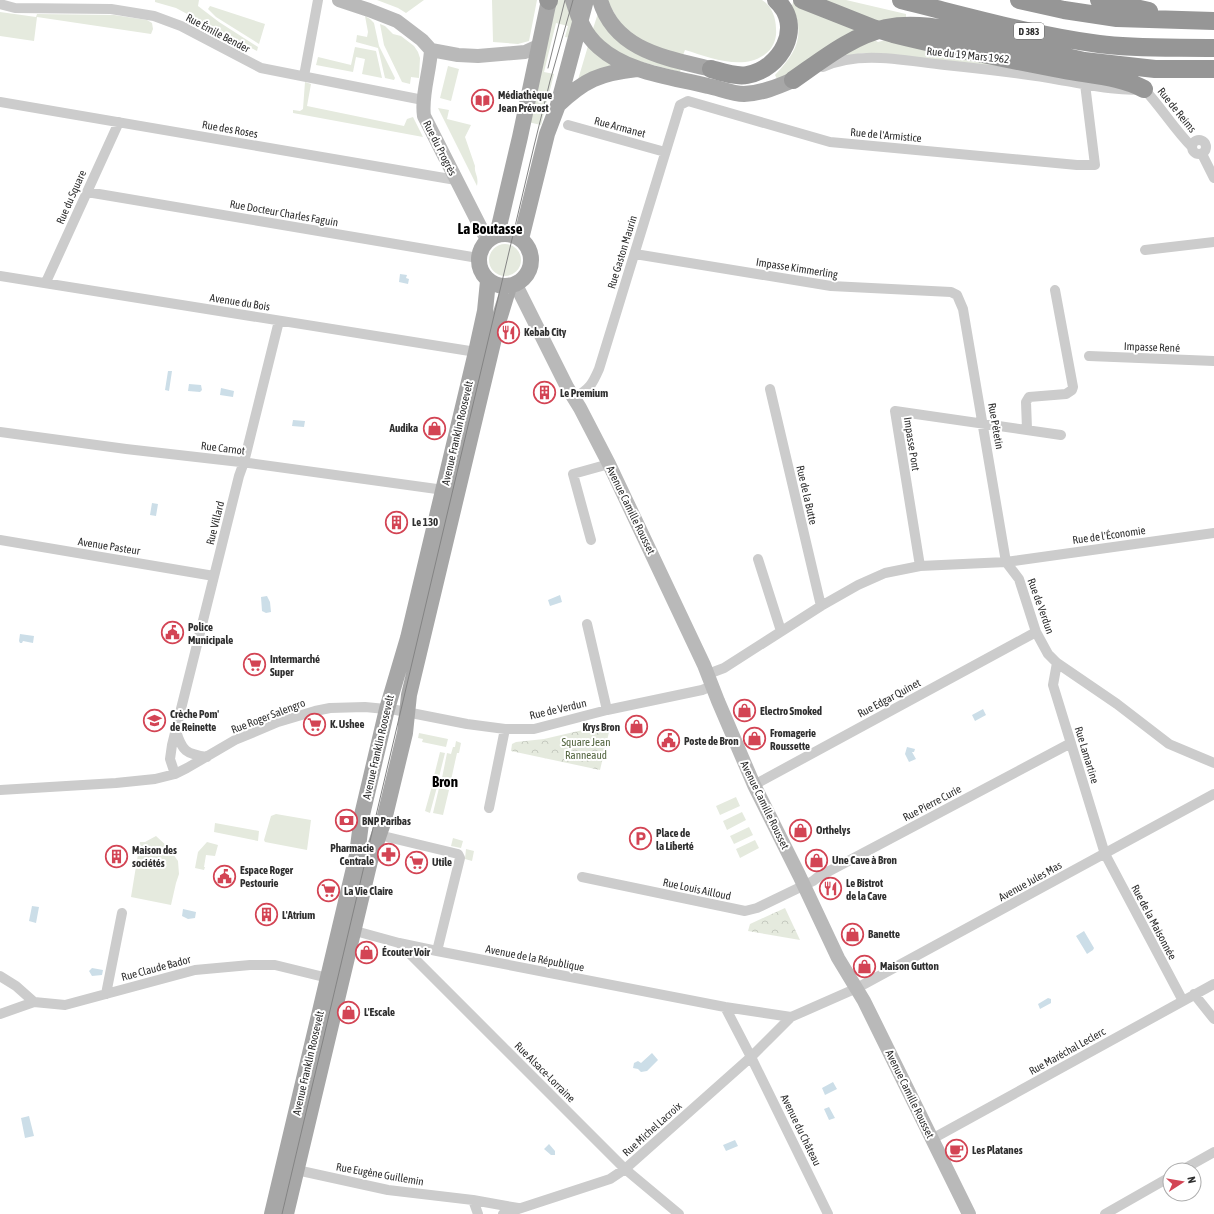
<svg xmlns="http://www.w3.org/2000/svg" width="1214" height="1214" font-family="'Asap Condensed',sans-serif">
<style>
.green{fill:#e5eade}
.park{fill:url(#park-crowns)}
.water{fill:#ccdee8}
.lines{fill:none;stroke-linecap:round;stroke-linejoin:round}
.street{stroke:#ccc;stroke-width:10}
.secondary{stroke:#b9b9b9;stroke-width:14}
.primary{stroke:#a7a7a7;stroke-width:16}
.highway{stroke:#969696;stroke-width:18}
.tram{stroke:#848484;stroke-width:1}
.labels{text-anchor:middle;dominant-baseline:central;stroke-width:4;stroke-linejoin:round;paint-order:stroke}
.shield{fill:#fff;stroke:#6d6d6d;stroke-width:1}
.shield-label{font-size:10px;font-weight:bold;fill:#2f2f2f}
.street-label{font-size:11px;fill:#2f2f2f;stroke:#fff}
.poi-label{font-size:11px;font-weight:bold;fill:#2f2f2f;stroke:#fff;text-anchor:start}
.park-label{font-size:11px;fill:#546641;stroke:#fff}
.district-label{font-size:15px;font-weight:bold;fill:#000;stroke:#fff}
</style>
<defs>
<pattern id="park-crowns" width="20" height="18" patternUnits="userSpaceOnUse"><rect width="20" height="18" fill="#e5eade"/><path d="M2 6a3 3 0 1 1 6 0M12 15a3 3 0 1 1 6 0" fill="none" stroke="#c5c9bf"/></pattern>
</defs>
<rect width="100%" height="100%" fill="#fff"/>
<!-- green -->
<path class="green" d="M155,0H199L198,6L219,22L258,47L257,51L176,8L155,2Z
M377,0H424L406,13L398,8Z
M492,0H537L529,41L518,44L493,42Z
M553,0H567L574,27L571,38L565,37L568,26L556,23L544,72L554,74L541,125L528,122Z
M607,0H762C772,6 776,18 776,29C777,39 773,49 764,55C741,71 709,57 685,50L683,55L645,44L621,25Z
M813,0H846L906,14V23L877,25Z
M793,2H795L863,31L778,81L775,75C796,53 806,36 792,6Z
M210,6L265,24L259,44L216,17L208,9Z
M0,12L36,17L37,14L114,15L147,20L152,23L153,29L151,34L37,17L34,41L0,36Z
M598,13L681,68L680,72L623,57L592,32Z
M365,16L370,19L374,23L379,46L395,78L394,80L385,78L378,48L356,42L357,35L367,37L368,32Z
M380,24L385,26L393,34L401,36L414,46L418,52L420,58L419,78L411,77L410,84L402,82L384,45Z
M873,39L878,42L889,39L1065,75L878,53H864L846,56V53Z
M588,46L614,66L577,83Z
M355,47L376,51L382,78L362,74L365,59L356,57L353,72L316,65L318,57L351,65Z
M448,66L459,69L451,101L440,98Z
M305,82L311,84L307,106L404,126L407,119L413,117L423,137L293,113V110L300,111L303,109Z
M438,108L449,110L447,119L471,125L465,137L475,166C474,174 479,175 477,186Z
M489 260a16 16 0 1 1 32 0a16 16 0 1 1-32 0Z
M419,733L448,739L446,747L422,742L423,739L418,738Z
M456,741L461,743L459,753H457L451,780L442,778L447,753L451,754L453,747H455Z
M440,752L445,753L439,777L434,776Z
M432,786L437,787L430,813L425,811Z
M439,788L449,790L443,815L433,813Z
M736,797L740,806L720,815L716,806Z
M742,812L746,820L727,830L723,821Z
M276,814L311,820L307,850L265,842L264,840L271,816Z
M215,823L259,831L258,841L214,832Z
M749,827L753,835L734,844L730,836Z
M156,836L168,847L178,861L179,874L176,883L171,905L131,897L140,842H145Z
M453,838L463,841L461,848L451,846Z
M755,840L759,848L740,858L736,849Z
M207,842L218,845L215,856L206,855L204,867H205L204,870L195,868L198,852Z
M466,849L474,851L472,861L465,859Z"/>
<!-- park -->
<path class="park" d="M604,725L610,728L600,770L511,751L512,744L516,742L544,739Z
M785,908L800,940L748,931L750,924Z"/>
<!-- water -->
<path class="water" d="M400,274L407,275L406,278L409,279L408,284L399,282Z
M168,371H172L169,391L165,390Z
M189,384L201,385L202,390L200,392L188,391Z
M221,388L234,391L233,397L220,395Z
M293,420L305,421L304,427L292,426Z
M152,503L158,504L156,516L150,515Z
M560,595L562,602L550,606L548,600Z
M267,596L270,602L271,612L266,613L262,611L261,597Z
M20,634L34,636L33,643L23,641L22,643H20L19,641Z
M983,709L986,715L975,721L972,715Z
M907,747L915,749L914,752H912L916,759L909,762L905,754Z
M32,906L39,907L36,923L29,921Z
M183,909L196,912L195,918L188,919L182,916Z
M1084,931L1094,948L1093,950L1087,954L1076,936Z
M92,968L103,970L102,975L92,976L89,971Z
M1048,998L1051,999V1003L1040,1009L1038,1004Z
M652,1053L658,1060L647,1071L641,1072L638,1069L633,1068L634,1063L638,1061L641,1063Z
M833,1082L837,1089L825,1095L822,1088Z
M829,1107L835,1118L829,1120L824,1109Z
M29,1116L34,1136L25,1138L21,1118Z
M735,1140L738,1146L726,1151L723,1145Z
M549,1144L555,1151V1155H551L544,1149Z"/>
<g class="lines">
<!-- street -->
<path class="street" d="M0,4L15,8L111,9L154,16L181,26L261,68L423,100
M823,67C861,50 905,61 945,65C984,69 1022,73 1060,80C1085,84 1119,92 1144,89C1161,107 1174,129 1192,147
M304,76L318,0
M0,102L456,180
M568,125L665,152
M1192 147a7 7 0 1 1 14 0a7 7 0 1 1-14 0Z
M1202,154L1214,178
M87,192L478,258
M1145,250L1214,242
M635,254L831,286L951,292L957,295L963,309L1006,562L1214,533
M0,276L476,352
M46,282L119,122
M1089,356L1214,361
M770,389L821,606
M575,398C590,388 592,385 599,369L680,105L688,101L830,142L1077,165H1095L1085,84
M1027,429L1026,402L1029,397L1066,394L1072,390L1073,387L1055,290
M0,432L126,449L249,463L444,490
M0,540L214,576
M591,540L573,474L609,464
M758,559L781,631
M920,566L895,411L1061,435
M587,624L607,710
M1057,663L1053,685L1105,854L1183,1001
M708,674L724,668L821,606L858,585L885,573L920,566L1006,562L1019,579L1036,632L1048,654L1057,663L1117,704L1169,744L1214,763
M176,731C182,751 186,754 207,757
M175,774L170,759L172,745L239,476L244,462L279,321
M754,785L1036,632
M0,790L116,783L155,779L175,774L187,768L235,740L278,722L315,711L330,708L365,707L396,710L467,724L505,729H534L607,710L702,690L712,686
M489,808L505,729
M379,835L458,854L460,858L437,951
M582,877L745,911L757,908L813,881L818,877L1071,743
M348,929L399,943L437,951L725,1007L791,1017L857,988L1214,794
M399,943L625,1169L679,1214
M0,976L16,986L34,1002L65,1005L195,970L250,965H275L328,978
M106,994L122,913
M1194,994L1214,1019
M725,1007L751,1057L828,1214
M0,1014L34,1002
M932,1139L1214,984
M292,1169L388,1190L473,1200L518,1208
M1182,1170L1214,1152
M473,1200L478,1214
M503,1214L610,1179L625,1169L751,1057L791,1017
M1105,1214L1170,1177"/>
<!-- secondary -->
<path class="secondary" d="M339,0L369,10L397,21L422,40L431,50L458,55L478,56L525,52L538,46
M431,50C430,71 421,96 424,116L487,240
M516,285L567,387L580,408L609,464L704,665L718,701L754,785L799,875L838,958L864,1001L969,1214"/>
<!-- primary -->
<path class="primary" d="M573,0C579,19 584,34 599,47C628,73 672,77 708,86C719,88 732,94 744,94C762,93 777,87 793,80
M600,0C615,51 667,58 711,69
M558,105C584,80 600,73 637,69
M479 260a26 26 0 1 1 52 0a26 26 0 1 1-52 0Z
M497,235L520,137L549,0
M521,239L547,134L558,105L586,0
M272,1214L357,855L362,815L387,709L408,638L476,352L485,311L488,281
M286,1214L370,861L384,820L405,733L409,695L497,326L509,287"/>
<!-- highway -->
<path class="highway" d="M548,0L549,1
M802,0L873,28L893,34C949,48 1007,59 1064,70C1090,75 1120,76 1144,89
M901,0C966,16 1032,35 1099,44C1135,49 1177,47 1214,48
M1019,0L1064,10L1117,18L1214,21
M1099,0L1149,11
M711,69C722,72 736,77 747,75C781,69 805,26 776,0
M793,80C822,60 851,36 886,28C907,24 929,26 950,30L1084,61L1155,69H1214"/>
<!-- tram -->
<path class="tram" d="M548,68L565,0
M282,1214L534,146L550,81L573,0"/>
</g>
<!-- icons -->
<defs>
<symbol id="library-ring" viewBox="-11 -11 22 22"><circle r="9.5" fill="#fff" stroke="#d34454" stroke-width="1.5"/><path d="M-6-4Q-3-5.5-.7-3.5V5Q-3 3-6 4ZM6-4Q3-5.5 .7-3.5V5Q3 3 6 4Z" fill="#d34454"/></symbol>
<symbol id="restaurant-ring" viewBox="-11 -11 22 22"><circle r="9.5" fill="#fff" stroke="#d34454" stroke-width="1.5"/><path d="M-5-6h1v4h1v-4h1v4h1v-4h1v5L-1.5 .5V6h-2V.5L-5-1ZM5-6V6H3V1.5H1.5Q1.5-4 5-6Z" fill="#d34454"/></symbol>
<symbol id="building-ring" viewBox="-11 -11 22 22"><circle r="9.5" fill="#fff" stroke="#d34454" stroke-width="1.5"/><path d="M-4-6H4V6H1V3H-1V6H-4ZM-2.5-4.3h1.7v1.8h-1.7ZM.8-4.3h1.7v1.8H.8ZM-2.5-1h1.7V.8h-1.7ZM.8-1h1.7V.8H.8Z" fill="#d34454"/></symbol>
<symbol id="shop-ring" viewBox="-11 -11 22 22"><circle r="9.5" fill="#fff" stroke="#d34454" stroke-width="1.5"/><path d="M-5-2.5h2.3a2.7 3.5 0 0 1 5.4 0H5L5.5 6h-11ZM-1.5-2.5h3a1.5 2.3 0 0 0-3 0Z" fill="#d34454"/></symbol>
<symbol id="civic-ring" viewBox="-11 -11 22 22"><circle r="9.5" fill="#fff" stroke="#d34454" stroke-width="1.5"/><path d="M-.6-6.5H3V-4.5H.6V-3L4-1V1h2V6H-6V1h2V-1L-.6-3ZM-1.2 2.5V6h2.4V2.5Z" fill="#d34454"/></symbol>
<symbol id="supermarket-ring" viewBox="-11 -11 22 22"><circle r="9.5" fill="#fff" stroke="#d34454" stroke-width="1.5"/><path d="M-6-5.5h2.5l.6 2H6L4.5 2H-2.5L-4.4-4H-6ZM-1.5 3.2a1.3 1.3 0 1 0 .1 0ZM3 3.2a1.3 1.3 0 1 0 .1 0Z" fill="#d34454"/></symbol>
<symbol id="school-ring" viewBox="-11 -11 22 22"><circle r="9.5" fill="#fff" stroke="#d34454" stroke-width="1.5"/><path d="M0-5L7-2L0 1L-7-2ZM-4 1L0 2.5L4 1V4Q0 6-4 4Z" fill="#d34454"/></symbol>
<symbol id="bank-ring" viewBox="-11 -11 22 22"><circle r="9.5" fill="#fff" stroke="#d34454" stroke-width="1.5"/><path d="M-6-4H6V4H-6ZM0-2.3a2.3 2.3 0 1 0 0 4.6a2.3 2.3 0 1 0 0-4.6Z" fill="#d34454"/></symbol>
<symbol id="parking-ring" viewBox="-11 -11 22 22"><circle r="9.5" fill="#fff" stroke="#d34454" stroke-width="1.5"/><path d="M-3.5-5.5H1a3.5 3.5 0 0 1 0 7H-1V5.5H-3.5ZM-1-3.4V-.6H.8a1.4 1.4 0 0 0 0-2.8Z" fill="#d34454"/></symbol>
<symbol id="pharmacy-ring" viewBox="-11 -11 22 22"><circle r="9.5" fill="#fff" stroke="#d34454" stroke-width="1.5"/><path d="M-2-6h4v4h4v4h-4v4h-4v-4h-4v-4h4Z" fill="#d34454"/></symbol>
<symbol id="cafe-ring" viewBox="-11 -11 22 22"><circle r="9.5" fill="#fff" stroke="#d34454" stroke-width="1.5"/><path d="M-5.5-4.5H6V0H3Q3 3.5 0 3.5H-2.5Q-5.5 3.5-5.5 0ZM3-3.2v2h1.7v-2ZM-6 4.5H4V6H-6Z" fill="#d34454"/></symbol>
</defs>
<g fill-rule="evenodd">
<use href="#library-ring" x="470" y="88" width="25" height="25"/>
<use href="#restaurant-ring" x="496" y="320" width="25" height="25"/>
<use href="#building-ring" x="532" y="380" width="25" height="25"/>
<use href="#shop-ring" x="422" y="416" width="25" height="25"/>
<use href="#building-ring" x="384" y="510" width="25" height="25"/>
<use href="#civic-ring" x="160" y="620" width="25" height="25"/>
<use href="#supermarket-ring" x="242" y="652" width="25" height="25"/>
<use href="#shop-ring" x="732" y="698" width="25" height="25"/>
<use href="#school-ring" x="142" y="708" width="25" height="25"/>
<use href="#supermarket-ring" x="302" y="712" width="25" height="25"/>
<use href="#shop-ring" x="624" y="714" width="25" height="25"/>
<use href="#shop-ring" x="742" y="726" width="25" height="25"/>
<use href="#civic-ring" x="656" y="728" width="25" height="25"/>
<use href="#bank-ring" x="334" y="808" width="25" height="25"/>
<use href="#shop-ring" x="788" y="818" width="25" height="25"/>
<use href="#parking-ring" x="628" y="826" width="25" height="25"/>
<use href="#pharmacy-ring" x="376" y="842" width="25" height="25"/>
<use href="#building-ring" x="104" y="844" width="25" height="25"/>
<use href="#shop-ring" x="804" y="848" width="25" height="25"/>
<use href="#supermarket-ring" x="404" y="850" width="25" height="25"/>
<use href="#civic-ring" x="212" y="864" width="25" height="25"/>
<use href="#restaurant-ring" x="818" y="876" width="25" height="25"/>
<use href="#supermarket-ring" x="316" y="878" width="25" height="25"/>
<use href="#building-ring" x="254" y="902" width="25" height="25"/>
<use href="#shop-ring" x="840" y="922" width="25" height="25"/>
<use href="#shop-ring" x="354" y="940" width="25" height="25"/>
<use href="#shop-ring" x="852" y="954" width="25" height="25"/>
<use href="#shop-ring" x="336" y="1000" width="25" height="25"/>
<use href="#cafe-ring" x="944" y="1138" width="25" height="25"/>
</g>
<g class="labels">
<!-- shield labels -->
<rect class="shield" x="1014" y="23" width="30" height="16" rx="3"/>
<g class="shield-label">
<text x="1029" y="31">D 383</text>
</g>
<!-- street labels -->
<g class="street-label">
<text transform="translate(218 33) rotate(28)">Rue Émile Bender</text>
<text transform="translate(968 55) rotate(6)">Rue du 19 Mars 1962</text>
<text transform="translate(1177 110) rotate(51)">Rue de Reims</text>
<text transform="translate(620 127) rotate(15)">Rue Armanet</text>
<text transform="translate(230 129) rotate(10)">Rue des Roses</text>
<text transform="translate(886 135) rotate(5)">Rue de l'Armistice</text>
<text transform="translate(440 148) rotate(63)">Rue du Progrès</text>
<text transform="translate(71 197) rotate(-66)">Rue du Square</text>
<text transform="translate(284 213) rotate(10)">Rue Docteur Charles Faguin</text>
<text transform="translate(622 252) rotate(-73)">Rue Gaston Maurin</text>
<text transform="translate(797 268) rotate(9)">Impasse Kimmerling</text>
<text transform="translate(240 302) rotate(9)">Avenue du Bois</text>
<text transform="translate(1152 347) rotate(2)">Impasse René</text>
<text transform="translate(996 426) rotate(80)">Rue Pétetin</text>
<text transform="translate(457 433) rotate(-77)">Avenue Franklin Roosevelt</text>
<text transform="translate(912 444) rotate(81)">Impasse Pont</text>
<text transform="translate(223 448) rotate(7)">Rue Carnot</text>
<text transform="translate(807 495) rotate(77)">Rue de la Butte</text>
<text transform="translate(631 510) rotate(64)">Avenue Camille Rousset</text>
<text transform="translate(215 523) rotate(-76)">Rue Villard</text>
<text transform="translate(1109 535) rotate(-8)">Rue de l'Économie</text>
<text transform="translate(109 546) rotate(9)">Avenue Pasteur</text>
<text transform="translate(1041 606) rotate(70)">Rue de Verdun</text>
<text transform="translate(889 698) rotate(-28)">Rue Edgar Quinet</text>
<text transform="translate(558 709) rotate(-13)">Rue de Verdun</text>
<text transform="translate(268 716) rotate(-21)">Rue Roger Salengro</text>
<text transform="translate(378 747) rotate(-77)">Avenue Franklin Roosevelt</text>
<text transform="translate(1087 755) rotate(73)">Rue Lamartine</text>
<text transform="translate(932 803) rotate(-28)">Rue Pierre Curie</text>
<text transform="translate(765 805) rotate(64)">Avenue Camille Rousset</text>
<text transform="translate(1030 881) rotate(-29)">Avenue Jules Mas</text>
<text transform="translate(697 889) rotate(12)">Rue Louis Ailloud</text>
<text transform="translate(1154 922) rotate(62)">Rue de la Maisonnée</text>
<text transform="translate(535 958) rotate(11)">Avenue de la République</text>
<text transform="translate(156 968) rotate(-15)">Rue Claude Bador</text>
<text transform="translate(1067 1051) rotate(-29)">Rue Maréchal Leclerc</text>
<text transform="translate(308 1063) rotate(-77)">Avenue Franklin Roosevelt</text>
<text transform="translate(545 1072) rotate(45)">Rue Alsace-Lorraine</text>
<text transform="translate(910 1094) rotate(64)">Avenue Camille Rousset</text>
<text transform="translate(652 1129) rotate(-42)">Rue Michel Lacroix</text>
<text transform="translate(801 1130) rotate(64)">Avenue du Château</text>
<text transform="translate(380 1174) rotate(10)">Rue Eugène Guillemin</text>
</g>
<!-- poi labels -->
<g class="poi-label">
<text x="498" y="95">Médiathèque<tspan x="498" dy="13">Jean Prévost</tspan></text>
<text x="524" y="332">Kebab City</text>
<text x="560" y="393">Le Premium</text>
<text x="418" y="428" text-anchor="end">Audika</text>
<text x="412" y="522">Le 130</text>
<text x="188" y="627">Police<tspan x="188" dy="13">Municipale</tspan></text>
<text x="270" y="659">Intermarché<tspan x="270" dy="13">Super</tspan></text>
<text x="760" y="711">Electro Smoked</text>
<text x="170" y="714">Crèche Pom'<tspan x="170" dy="13">de Reinette</tspan></text>
<text x="330" y="724">K. Ushee</text>
<text x="620" y="727" text-anchor="end">Krys Bron</text>
<text x="770" y="733">Fromagerie<tspan x="770" dy="13">Roussette</tspan></text>
<text x="684" y="741">Poste de Bron</text>
<text x="362" y="821">BNP Paribas</text>
<text x="816" y="830">Orthelys</text>
<text x="656" y="833">Place de<tspan x="656" dy="13">la Liberté</tspan></text>
<text x="374" y="848" text-anchor="end">Pharmacie<tspan x="374" dy="13">Centrale</tspan></text>
<text x="132" y="850">Maison des<tspan x="132" dy="13">sociétés</tspan></text>
<text x="832" y="860">Une Cave à Bron</text>
<text x="432" y="862">Utile</text>
<text x="240" y="870">Espace Roger<tspan x="240" dy="13">Pestourie</tspan></text>
<text x="846" y="883">Le Bistrot<tspan x="846" dy="13">de la Cave</tspan></text>
<text x="344" y="891">La Vie Claire</text>
<text x="282" y="915">L'Atrium</text>
<text x="868" y="934">Banette</text>
<text x="382" y="952">Écouter Voir</text>
<text x="880" y="966">Maison Gutton</text>
<text x="364" y="1012">L'Escale</text>
<text x="972" y="1150">Les Platanes</text>
</g>
<!-- park labels -->
<g class="park-label">
<text x="586" y="742">Square Jean<tspan x="586" dy="13">Ranneaud</tspan></text>
</g>
<!-- district labels -->
<g class="district-label">
<text x="490" y="228">La Boutasse</text>
<text x="445" y="781">Bron</text>
</g>
</g>
<!-- north arrow -->
<g transform="translate(1182 1182) rotate(78)"><circle r="19" fill="#ffffff" stroke="#acacac"/>
<path d="M0-3L7 15L0 10L-7 15Z" fill="#d34454"/>
<text y="-6" font-size="11" font-weight="bold" text-anchor="middle" fill="#2f2f2f">N</text>
</g>
</svg>
